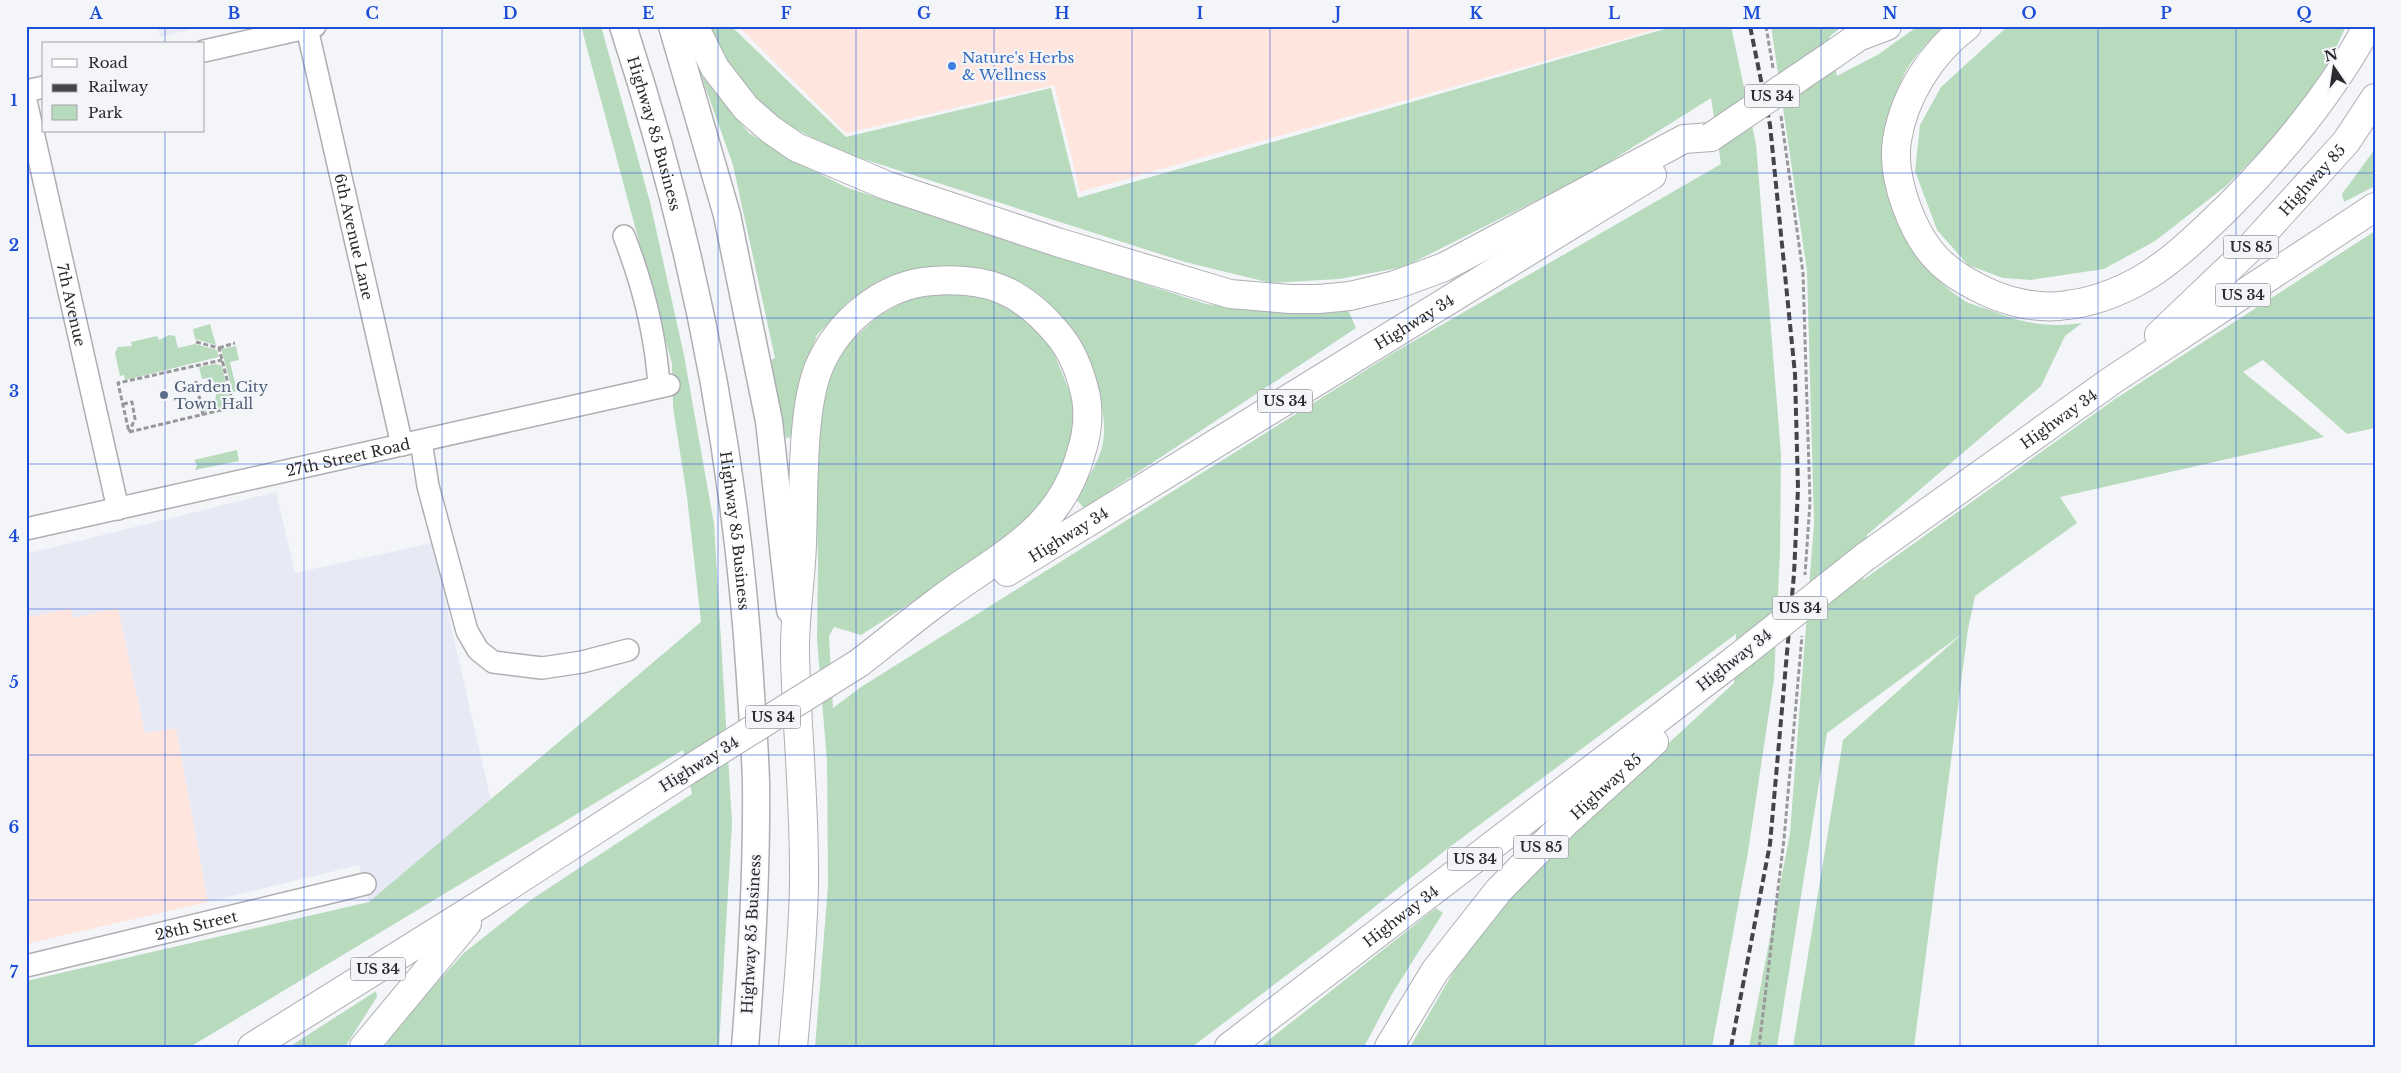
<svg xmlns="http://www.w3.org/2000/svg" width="2401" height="1073" font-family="'Libre Baskerville',serif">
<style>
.commercial{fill:#fee5dd}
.built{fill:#e7e9f5}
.green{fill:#b8dbbe}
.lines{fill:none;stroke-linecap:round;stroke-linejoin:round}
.minor-casing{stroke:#aeafb3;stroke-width:24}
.major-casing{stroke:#aeafb3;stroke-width:29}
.highway-casing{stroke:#aeafb3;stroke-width:30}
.path{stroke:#98989b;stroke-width:3;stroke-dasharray:5 2.5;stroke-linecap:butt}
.minor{stroke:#fff;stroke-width:21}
.major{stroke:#fff;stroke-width:26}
.highway{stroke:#fff;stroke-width:28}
.rail{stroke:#454548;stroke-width:4;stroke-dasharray:8 4;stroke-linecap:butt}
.highway-bridge-casing{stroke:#aeafb3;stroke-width:30;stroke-linecap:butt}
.highway-bridge{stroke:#fff;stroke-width:28}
.grid{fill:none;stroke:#1d4ed8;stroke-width:1;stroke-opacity:0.55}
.shop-dot{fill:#3f7fe0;stroke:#f4f5f9;stroke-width:2}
.service-dot{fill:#5c6f8a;stroke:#f4f5f9;stroke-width:2}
.labels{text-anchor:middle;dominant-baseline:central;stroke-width:4;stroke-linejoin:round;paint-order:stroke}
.shield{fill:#f4f5f9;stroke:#67686a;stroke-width:1}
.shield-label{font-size:14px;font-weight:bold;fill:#2b2b2d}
.shop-label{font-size:15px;fill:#366cbe;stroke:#f4f5f9;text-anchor:start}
.street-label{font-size:15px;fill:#2b2b2d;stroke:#f4f5f9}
.service-label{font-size:15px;fill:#4e5e75;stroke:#f4f5f9;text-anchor:start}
.neatline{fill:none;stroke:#1d4ed8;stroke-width:2}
.grid-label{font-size:16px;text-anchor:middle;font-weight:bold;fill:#1d4ed8}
</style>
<rect width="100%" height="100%" fill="#f4f5f9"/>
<!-- commercial -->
<path class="commercial" d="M738,26H1665V27L1080,192L1054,85L846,133Z
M118,607L145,733L176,728L208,902L26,944V618L71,608L74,618Z"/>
<!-- built -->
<path class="built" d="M158,26H206L160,37Z
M276,492L295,573L432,543L492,805L369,902L359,865L208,902L176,728L145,733L118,608L73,618L70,608L26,618V554Z"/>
<!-- green -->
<path class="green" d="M581,26H601L650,202L684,355L714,524L732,823L719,1047H385L398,1025L465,952L532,899L692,794L683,750L190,1047H26V981L369,902L701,622L687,497L673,407L672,364Z
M705,26H731L846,137L1051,88L1078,198L1668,28V26H1731L1756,144L1781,454L1780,553L1774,679L1748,852L1712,1047H1410L1463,955L1494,916L1560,843L1734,683L1736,634L1447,849L1337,937L1192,1047H815L828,886L827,762L817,639L818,564L815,453L826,384L847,345L877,317L910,298L943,291L980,295L1013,311L1040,334L1053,351L1073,400L1078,438L1048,501L1022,532L861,635L834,627L829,636L833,708L861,687L1393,353L1721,164L1711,98L1595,171L1404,267L1339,279L1271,283L1185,262L838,151L771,116L737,83Z
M1771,26H1843L1829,37L1837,76L1879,54L1918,26H1943C1930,40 1910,60 1903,77C1891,103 1880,139 1883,169C1888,218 1923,275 1965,301C1972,305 1982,307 1990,310C2023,323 2046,328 2082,323L2065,336L2041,386L1867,535L1863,580L2115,399L2375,231V428L2347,434L2263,360L2243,372L2324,437L2060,497L2077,523L1975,596L1968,629L1914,1047H1793L1843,740L1962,634L1827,733L1777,1047H1749L1790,833L1814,523L1807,271Z
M2008,26H2346L2327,67L2305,99L2265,147L2226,186L2155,241L2104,269L2031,280L2003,278L1968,265L1937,230L1915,171L1920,125L1941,87Z
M701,75L749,133L794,161L848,188L1206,304L1272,312L1348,310L1356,328L1084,508L1075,498C1085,482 1097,466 1102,447C1111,408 1089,368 1073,334L921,271L888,277L849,301L817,335L804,374L792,437L786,438L769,361L775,358L733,165Z
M2375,149V186L2344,202L2342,194Z
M210,324L216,345L195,339L193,329Z
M169,335L175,336L178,348L195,344L217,350L219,357L125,380L124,375L120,376L115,353L118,347L132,346L131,342L157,336L159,340Z
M236,346L239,360L230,362L237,391L233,392L221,349Z
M216,364L222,366L231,406L204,412L203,403L215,399L218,389L212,378L202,379L199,367Z
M237,450L239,461L195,470L197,465L194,460Z
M1436,908L1443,913L1392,994L1364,1047H1260Z
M376,991L377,997L345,1047H289Z"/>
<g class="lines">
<defs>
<g id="minor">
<path id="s1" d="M307,28L402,445"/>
<path d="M204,51L315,26"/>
<path d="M26,91L44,87"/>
<path id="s2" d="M26,101L118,509"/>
<path d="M624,236C643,285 656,335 659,387"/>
<path d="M421,441L428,486L467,631L478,650L493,662L542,668L582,662L628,650"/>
<path id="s3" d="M26,529L669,385"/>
<path id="s4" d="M26,966L365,884"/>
</g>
<g id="major">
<path id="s5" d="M623,26C693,240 736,453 750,678C752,712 755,747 756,782C757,871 752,958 745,1047"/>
<path d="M672,26L727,215L769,421L790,610"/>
</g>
<g id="highway">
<path d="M694,26L715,68L746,108L770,129L796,147L888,186L1057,242L1230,294L1290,299H1319L1350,296L1395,285L1444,267L1684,139L1711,137"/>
<path d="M1967,26C1931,53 1904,96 1897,140C1891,178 1913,237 1941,263C1951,272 1963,280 1975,286C2002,301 2036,310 2067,305C2093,302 2119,292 2142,279C2174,260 2201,233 2228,207C2282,153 2331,94 2368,26"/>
<path d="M1832,55L1858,37L1887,26"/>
<path id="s6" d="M2159,335L2247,251L2346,142L2375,98"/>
<path id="s7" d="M1865,557L2111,381L2375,207"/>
<path id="s8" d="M1007,572L1652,175"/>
<path d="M252,1047L484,902L688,770"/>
<path d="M364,1047L467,923"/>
<path d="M793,1047C798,993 803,938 804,884C805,808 797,732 795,656C794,619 801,581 802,543C804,494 801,410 819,367C838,322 883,284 933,281C987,277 1021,290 1057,333C1073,351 1081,374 1086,397C1089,416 1087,435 1081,453C1059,533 997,556 937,602C910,622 885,643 859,663"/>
<path id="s9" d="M1229,1047L1736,659"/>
<path id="s10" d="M1389,1047L1435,971L1499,890L1565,823L1654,742"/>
</g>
</defs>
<!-- minor casing -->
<use href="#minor" class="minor-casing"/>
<!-- major casing -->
<use href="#major" class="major-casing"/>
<!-- highway casing -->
<use href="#highway" class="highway-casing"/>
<!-- path -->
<path class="path" d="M1766,26L1773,68
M1781,116L1803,273L1810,502L1805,575
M196,342L219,348L234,407L129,432L118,383L222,360
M219,348L235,343
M196,381L203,415
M123,404L132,402L135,419L129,432
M1759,1047L1784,839L1802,636"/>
<!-- minor -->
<use href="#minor" class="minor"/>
<!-- major -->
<use href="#major" class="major"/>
<!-- highway -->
<use href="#highway" class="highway"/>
<!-- rail -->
<path class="rail" d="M1731,1047L1770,844L1794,574L1798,488L1795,374L1770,125L1750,26"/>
<defs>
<path id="highway-bridge" d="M1711,137L1832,55
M1736,659L1865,557
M688,770L859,663"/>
</defs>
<!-- highway-bridge casing -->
<use href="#highway-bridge" class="highway-bridge-casing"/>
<!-- highway-bridge -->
<use href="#highway-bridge" class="highway-bridge"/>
</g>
<!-- grid -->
<path class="grid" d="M165,26V44M304,26V1047M442,26V1047M580,26V1047M718,26V1047M856,26V1047M994,26V1047M1132,26V1047M1270,26V1047M1408,26V1047M1545,26V1047M1684,26V1047M1821,26V1047M1960,26V1047M2098,26V1047M2236,26V1047M165,131V1047M26,173H2375M26,318H2375M26,464H2375M26,609H2375M26,755H2375M26,900H2375"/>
<!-- markers -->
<circle class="shop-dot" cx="952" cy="66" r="5"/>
<circle class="service-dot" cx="164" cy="395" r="5"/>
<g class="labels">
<!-- shield labels -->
<g class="shield">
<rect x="1744.5" y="84.5" width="55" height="23" rx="4"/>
<rect x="2223.5" y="235.5" width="55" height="23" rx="4"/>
<rect x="2215.5" y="283.5" width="55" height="23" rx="4"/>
<rect x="1257.5" y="389.5" width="55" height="23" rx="4"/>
<rect x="1772.5" y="596.5" width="55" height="23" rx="4"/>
<rect x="745.5" y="705.5" width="55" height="23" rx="4"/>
<rect x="1513.5" y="835.5" width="55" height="23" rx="4"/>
<rect x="1447.5" y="847.5" width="55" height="23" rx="4"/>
<rect x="350.5" y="957.5" width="55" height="23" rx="4"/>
</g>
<g class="shield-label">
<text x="1772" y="96">US 34</text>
<text x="2251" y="247">US 85</text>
<text x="2243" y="295">US 34</text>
<text x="1285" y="401">US 34</text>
<text x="1800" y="608">US 34</text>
<text x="773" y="717">US 34</text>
<text x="1541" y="847">US 85</text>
<text x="1475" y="859">US 34</text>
<text x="378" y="969">US 34</text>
</g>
<!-- shop labels -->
<g class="shop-label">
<text x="962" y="57">Nature's Herbs<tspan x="962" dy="17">&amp; Wellness</tspan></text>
</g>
<!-- street labels -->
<g class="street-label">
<text stroke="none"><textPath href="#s5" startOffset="112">Highway 85 Business</textPath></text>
<text stroke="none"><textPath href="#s6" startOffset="218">Highway 85</textPath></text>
<text stroke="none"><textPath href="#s1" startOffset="214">6th Avenue Lane</textPath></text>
<text stroke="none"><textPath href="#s2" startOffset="209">7th Avenue</textPath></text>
<text stroke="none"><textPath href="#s8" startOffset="478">Highway 34</textPath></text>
<text stroke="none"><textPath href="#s7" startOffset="238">Highway 34</textPath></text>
<text stroke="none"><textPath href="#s3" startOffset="330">27th Street Road</textPath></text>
<text stroke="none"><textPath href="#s5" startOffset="518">Highway 85 Business</textPath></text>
<text stroke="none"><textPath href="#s8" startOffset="72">Highway 34</textPath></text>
<text transform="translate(1734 660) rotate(-38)">Highway 34</text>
<text transform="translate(699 764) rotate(-32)">Highway 34</text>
<text stroke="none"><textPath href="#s10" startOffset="341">Highway 85</textPath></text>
<text stroke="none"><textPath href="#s9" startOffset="216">Highway 34</textPath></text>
<text stroke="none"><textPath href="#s4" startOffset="175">28th Street</textPath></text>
<text transform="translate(751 934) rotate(-87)">Highway 85 Business</text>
</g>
<!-- service labels -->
<g class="service-label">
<text x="174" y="386">Garden City<tspan x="174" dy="17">Town Hall</tspan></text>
</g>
</g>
<!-- border -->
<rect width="2401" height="1073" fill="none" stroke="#f4f5f9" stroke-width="55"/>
<!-- legend -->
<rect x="42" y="42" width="162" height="90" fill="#f4f5f9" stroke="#a4a4a7"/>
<rect x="52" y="59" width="25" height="8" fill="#ffffff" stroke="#a4a4a7"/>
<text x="88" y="68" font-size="15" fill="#2b2b2d">Road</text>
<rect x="52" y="84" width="25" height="8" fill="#454548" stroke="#a4a4a7"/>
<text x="88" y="92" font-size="15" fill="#2b2b2d">Railway</text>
<rect x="52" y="105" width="25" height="15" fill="#b8dbbe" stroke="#a4a4a7"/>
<text x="88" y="118" font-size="15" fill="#2b2b2d">Park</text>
<!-- north arrow -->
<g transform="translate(2334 68) rotate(347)" stroke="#f4f5f9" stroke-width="4" paint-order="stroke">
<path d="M0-4L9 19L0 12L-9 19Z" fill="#2b2b2d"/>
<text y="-8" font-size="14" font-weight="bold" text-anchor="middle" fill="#2b2b2d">N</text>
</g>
<rect x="28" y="28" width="2346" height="1018" class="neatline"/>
<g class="grid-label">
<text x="96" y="19">A</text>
<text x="234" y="19">B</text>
<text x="372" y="19">C</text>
<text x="510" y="19">D</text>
<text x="648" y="19">E</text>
<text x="786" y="19">F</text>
<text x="924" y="19">G</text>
<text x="1062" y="19">H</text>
<text x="1200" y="19">I</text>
<text x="1338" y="19">J</text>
<text x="1476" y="19">K</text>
<text x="1614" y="19">L</text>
<text x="1752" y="19">M</text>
<text x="1890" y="19">N</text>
<text x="2029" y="19">O</text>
<text x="2166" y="19">P</text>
<text x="2304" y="19">Q</text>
<text x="14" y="106">1</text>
<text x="14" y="251">2</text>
<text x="14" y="397">3</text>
<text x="14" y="542">4</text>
<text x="14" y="688">5</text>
<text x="14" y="833">6</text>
<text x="14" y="978">7</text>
</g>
</svg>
